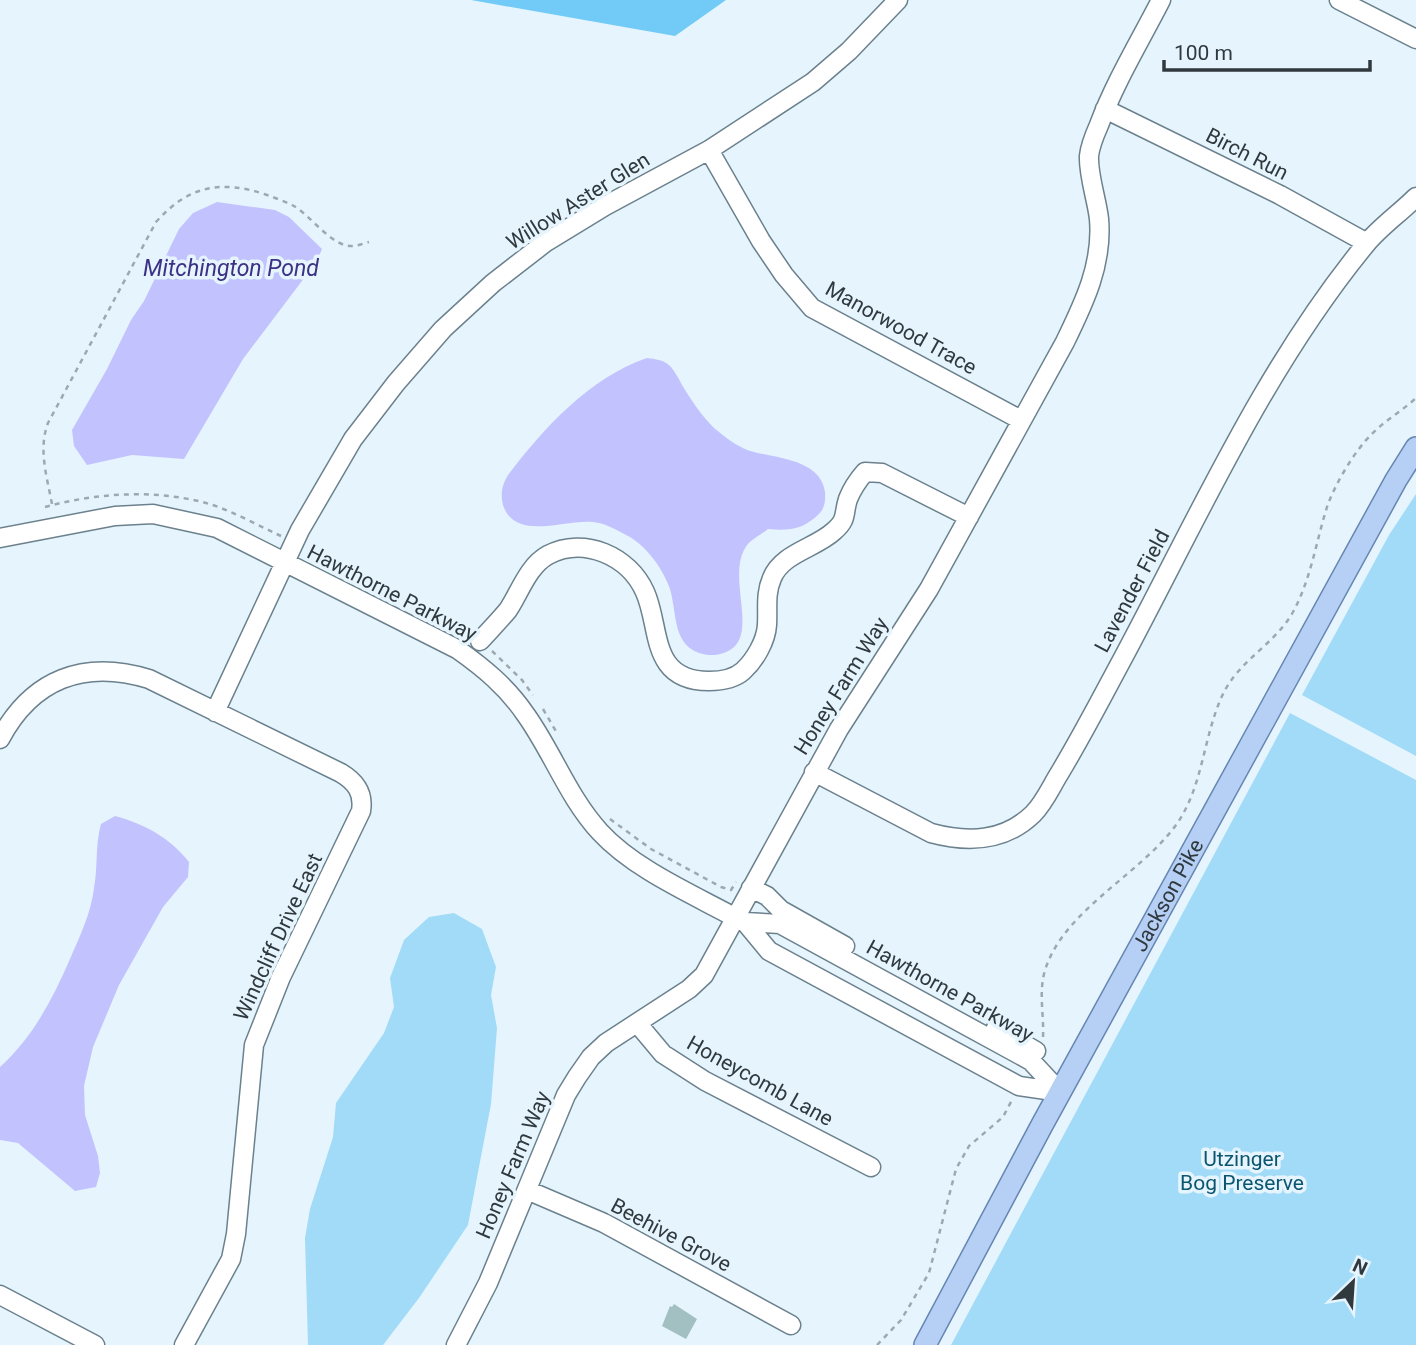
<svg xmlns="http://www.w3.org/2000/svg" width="1416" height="1345" font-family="Roboto,sans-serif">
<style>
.green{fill:#a1dbf8}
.forest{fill:#72cbf6}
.water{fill:#c2c2fe}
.building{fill:#a2bfc2}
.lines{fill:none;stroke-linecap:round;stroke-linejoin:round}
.minor-casing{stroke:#6b818d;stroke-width:21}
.major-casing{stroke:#6686b1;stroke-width:24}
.path{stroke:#9da9b0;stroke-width:2.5;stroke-dasharray:5 5;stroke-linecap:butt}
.minor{stroke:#fff;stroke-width:18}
.major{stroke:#b5cff5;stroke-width:21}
.labels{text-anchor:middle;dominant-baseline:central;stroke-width:7;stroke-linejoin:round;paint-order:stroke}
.street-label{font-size:21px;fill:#30393e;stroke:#e6f5fd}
.park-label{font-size:21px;fill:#0b5571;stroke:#e6f5fd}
.water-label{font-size:23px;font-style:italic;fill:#3d3185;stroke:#e6f5fd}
</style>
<rect width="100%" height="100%" fill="#e6f5fd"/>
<!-- green -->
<path class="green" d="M1416,494V756L1302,695L1389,535Z
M1290,713L1416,780V1345H951Z
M454,913L482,929L496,967L491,995L497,1028L491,1104L468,1225L419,1298L383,1345H308L305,1238L310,1209L333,1137L336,1103L384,1033L394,1007L390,978L404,940L429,917Z"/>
<!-- forest -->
<path class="forest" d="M471,0H726L675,36Z"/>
<!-- water -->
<path class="water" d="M217,202L275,210L289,217L322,249L317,261L243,359L184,459L132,455L87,465L74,446L72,430L107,369L131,320L144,301L179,229L193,213Z
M647,358C655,359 665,360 671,367C675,372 679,379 682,385C692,401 701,415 714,428C725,437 736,446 750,451C774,458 821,459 825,492C826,508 822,513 809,522C797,531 782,530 768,529C762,534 752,539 747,545C723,578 766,643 720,654C714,656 705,655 699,653C670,643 678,606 668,584C661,566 645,545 628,536C617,530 605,523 593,522C564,519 515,542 503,505C500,494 502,485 508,475C544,428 589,378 647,358Z
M115,816C145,824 170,838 189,862L188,877L163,907L119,985L93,1047L84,1086L85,1115L98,1156L100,1173L96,1187L75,1191L18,1143L0,1140V1067C33,1037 52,1000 70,959C80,936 91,913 94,888C98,866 95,845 101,824Z"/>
<!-- building -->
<path class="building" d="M674,1304L697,1319L686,1339L662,1326L670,1306L672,1307Z"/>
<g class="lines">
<defs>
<path id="minor" d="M1339,0L1416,39
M1105,109L1280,195L1367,243
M709,150L761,241L784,275L812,308L1021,420
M0,538L115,516L153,514L217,528L457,649C484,668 507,687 526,715C553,753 568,797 600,832C634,869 692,894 736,918L745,922L780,924L1031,1061L1060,1092
M480,641C489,631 499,621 508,610C520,592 528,566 548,555C584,536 629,556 645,592C661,627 649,681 709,681C720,681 734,679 743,671C755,660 766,641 767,625C768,608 765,594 772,578C782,553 816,548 834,531C848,519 843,514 848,499C852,489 858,480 865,472L882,473L969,517
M215,712L300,530L353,439L396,383L443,329L493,283L546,242L605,206L709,150L813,82L849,51L898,0
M0,739C32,679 84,659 149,679L341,773C356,782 364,793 361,811L281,977L254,1045L236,1234L231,1259L184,1345
M814,772L931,833C968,843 1004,842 1033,814C1044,803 1051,787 1059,774C1082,736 1102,697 1123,658C1198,518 1264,368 1366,244C1380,227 1400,213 1416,197
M751,888L767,896L781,910L845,946
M745,922L769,951L1019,1086L1060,1092
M637,1023L663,1054L705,1081L871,1167
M996,1028L1036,1051
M527,1190L604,1223L791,1325
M0,1295L95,1345
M456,1345L488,1283L566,1095L577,1077L591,1057L606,1043L689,989L704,975L839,729L929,589L1065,342C1084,303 1103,264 1099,219C1097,200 1088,175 1089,156C1090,146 1095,134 1099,125C1115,82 1140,41 1161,0"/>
<g id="major">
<path id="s1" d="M925,1345L1042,1125L1396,480L1416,448"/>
</g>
</defs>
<!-- minor casing -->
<use href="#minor" class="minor-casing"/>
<!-- major casing -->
<use href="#major" class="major-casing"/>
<!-- path -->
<path class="path" d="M52,504C47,477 38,449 48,423L156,222C188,186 221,179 267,195C275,198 284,201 292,205C310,214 332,248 353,246C358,246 364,243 369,242
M45,507C96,493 154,489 206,503C231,510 257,525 281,536
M309,550L467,633
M492,651L522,680L533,695
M543,709L557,733
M610,819L651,849L721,887L731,890L736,882
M1043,1037C1044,1015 1039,995 1044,974C1060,912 1139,876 1176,825C1204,786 1203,734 1224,692C1240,660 1276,643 1293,612C1311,579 1316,542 1327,507C1334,486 1355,450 1371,435C1384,421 1402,411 1416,398
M877,1345L901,1320L929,1273L956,1169L969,1146L1003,1117L1013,1098"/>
<!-- minor -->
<use href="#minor" class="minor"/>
<!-- major -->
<use href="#major" class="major"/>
</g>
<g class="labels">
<!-- street labels -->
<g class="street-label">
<text transform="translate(1247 154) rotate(27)">Birch Run</text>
<text transform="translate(578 201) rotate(-32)">Willow Aster Glen</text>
<text transform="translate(901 328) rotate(29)">Manorwood Trace</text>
<text transform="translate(1132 591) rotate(-62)">Lavender Field</text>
<text transform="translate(392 593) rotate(27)">Hawthorne Parkway</text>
<text transform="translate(841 686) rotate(-58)">Honey Farm Way</text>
<text stroke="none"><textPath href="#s1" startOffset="511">Jackson Pike</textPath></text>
<text transform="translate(278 937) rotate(-65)">Windcliff Drive East</text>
<text transform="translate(950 991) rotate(29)">Hawthorne Parkway</text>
<text transform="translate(760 1081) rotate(29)">Honeycomb Lane</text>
<text transform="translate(513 1165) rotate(-67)">Honey Farm Way</text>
<text transform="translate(671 1235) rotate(28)">Beehive Grove</text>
</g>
<!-- park labels -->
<g class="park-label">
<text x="1242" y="1159">Utzinger<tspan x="1242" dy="24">Bog Preserve</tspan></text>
</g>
<!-- water labels -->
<g class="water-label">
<text x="231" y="268">Mitchington Pond</text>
</g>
</g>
<!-- north arrow -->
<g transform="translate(1353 1282) rotate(25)" stroke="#e6f5fd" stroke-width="5" paint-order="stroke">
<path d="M0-5L12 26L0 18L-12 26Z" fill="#30393e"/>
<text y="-10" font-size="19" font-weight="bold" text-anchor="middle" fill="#30393e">N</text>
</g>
<!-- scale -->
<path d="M1164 60v10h206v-10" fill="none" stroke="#30393e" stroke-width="3.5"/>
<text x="1174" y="60" font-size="21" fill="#30393e" stroke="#e6f5fd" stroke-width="5" paint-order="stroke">100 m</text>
</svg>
